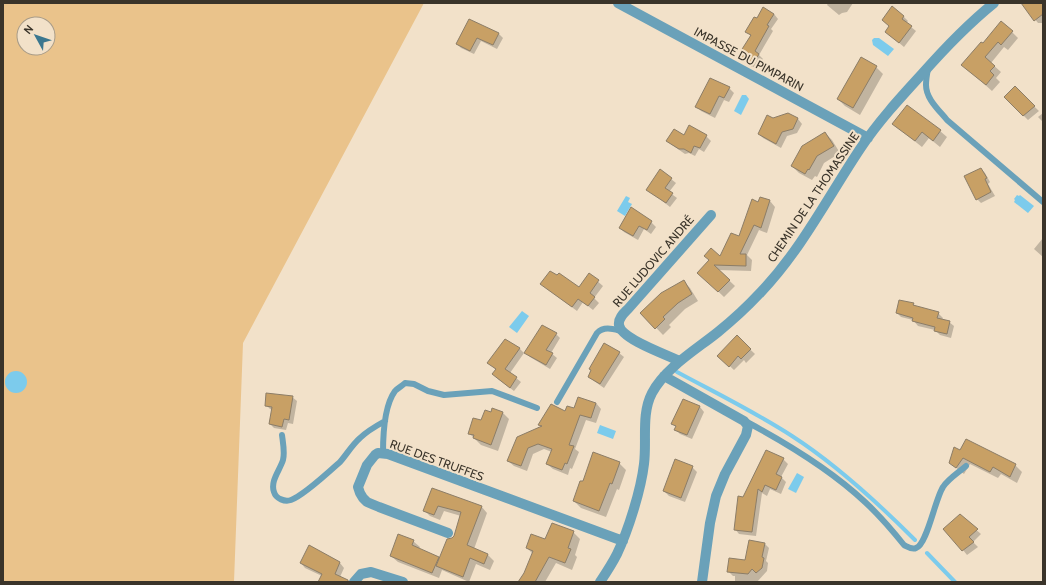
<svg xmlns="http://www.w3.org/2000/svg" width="1046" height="585" font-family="Cabin,sans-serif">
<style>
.green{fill:#eac38b;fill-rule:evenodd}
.water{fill:#7ccbec}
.shadow{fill:#0003}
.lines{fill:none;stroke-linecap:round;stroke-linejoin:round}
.stream{stroke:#7ccbec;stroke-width:4}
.building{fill:#c8a065;stroke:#8c7d67}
.service{stroke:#6aa1b9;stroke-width:6}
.minor{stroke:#6aa1b9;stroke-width:10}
.labels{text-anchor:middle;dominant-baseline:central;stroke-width:4;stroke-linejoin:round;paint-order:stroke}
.street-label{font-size:12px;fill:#3a342a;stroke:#f2e1c9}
</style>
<rect width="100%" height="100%" fill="#f2e1c9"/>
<!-- green -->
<path class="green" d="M3,3H424L243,343L234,582H3ZM24,24H48V48H24Z"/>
<!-- water -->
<path class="water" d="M874,38H879L894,49L888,56L873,45L872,40Z
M742,95H746L749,99L741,115L734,111Z
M1017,195L1019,196L1020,195L1034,206L1028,213L1014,202L1015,200L1014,199Z
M626,196L630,198L628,202L632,204L625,216L617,211Z
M522,311L529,316L517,333L509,327Z
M5 382a11 11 0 1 1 22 0a11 11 0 1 1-22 0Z
M600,425L616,431L613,439L597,433Z
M797,473L804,477L796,493L788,489Z"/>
<!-- shadow -->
<path class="shadow" d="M828,3H853L847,12L842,13L839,15L827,5Z
M1029,3H1043V22L1042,23H1038L1034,18Z
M774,14L778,19L771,29L773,31L759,55L763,59L757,69L743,61L738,56L751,36L746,31L757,19Z
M903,16L908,21L906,23L916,31L904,47L886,32Z
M470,20L499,34L503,38L497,49L481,41L474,54L461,48L457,44Z
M1012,32L1018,38L1008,50L1004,47L991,63L1001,72L996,78L1000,82L992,91L963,65L983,44Z
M861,58L876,67L883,74L860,115L845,106L838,99Z
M729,88L734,93L729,102L724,100L715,118L701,111L697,107Z
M1015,88L1039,111L1028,120L1005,97Z
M1043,113V122L1038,117Z
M788,114L798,119L802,124L797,133L787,136L781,148L763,138L759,134L773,119Z
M893,124L940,131L947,137L940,147L929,138L922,147Z
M825,133L832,140L840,153L824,163L817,177L815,176L812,180L799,173L792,166Z
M684,136H706L711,141L704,152L699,149L695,156L689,153L685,154L672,145L667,141Z
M981,169L985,173L990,182L988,184L995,196L981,203L977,199Z
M671,179L676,183L669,192L677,198L670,207L647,189Z
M761,198L770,201L775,207L767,233L759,230L747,255L752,260L751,271L718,270L735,286L724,297L699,273L720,258L739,238Z
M651,222L656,227L651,234L644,229L638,240L624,232L620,228Z
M1043,238V257L1034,249Z
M589,274L603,286L594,298L599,303L593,310L583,302L577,311L541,284L579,288Z
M683,281L690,288L698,301L685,309L669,325L671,327L663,335L642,313Z
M913,304L916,307L938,313L943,318L942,320L949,322L954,326L951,338L940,335L935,330L918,326L913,320L901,317L897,313Z
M556,334L560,338L551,353L557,358L550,369L530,357L526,353Z
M737,337L755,354L746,363L744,360L734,370L719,356Z
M519,348L524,353L510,373L521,382L514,391L498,379L496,370L489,363Z
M619,353L624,357L604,388L594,381L589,377Z
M292,397L297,401L293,424L288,423L286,430L274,428L270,424L273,410L270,409L266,405Z
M683,400L700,407L704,412L692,439L680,434L675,429L676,427L673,423Z
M596,403L601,409L596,423L586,420L575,449L579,452L572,469L570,468L568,475L553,469L547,464L552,452L544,449L533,454L527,471L514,466L508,461L542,427L540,424L565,413Z
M502,412L509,419L498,451L481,445L469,433L492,413Z
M960,451L1015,465L1022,472L1017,483L1001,474L998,478L970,464L964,474L950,463Z
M783,459L788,464L781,477L786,482L781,494L770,489L767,496L762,493L756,536L739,534L735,529L744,498Z
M619,463L626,470L619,490L617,489L606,517L581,508L574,501Z
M692,467L697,472L685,502L669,496L664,491Z
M432,489L481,506L487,513L474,549L488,555L494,561L490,570L476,564L469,582L442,570L439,578L398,562L391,556L413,541L420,547L419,549L440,559L455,536L461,516L444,511L440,520L430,516L424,510Z
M960,516L981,534L973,542L978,547L967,555L963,550Z
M573,532L580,539L575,555L577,557L572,570L556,563L545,582H519L525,574L533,554L527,548Z
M765,544L769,548L766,561L768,563L767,571L757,582H735V576H733L728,571L746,562Z
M310,546L340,563L344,568L340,577L344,582H319L322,576L305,568L301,563Z"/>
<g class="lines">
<!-- stream -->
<path class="stream" d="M677,372C716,393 755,412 792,436C837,465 877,502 915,540
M927,553L955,582"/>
</g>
<!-- building -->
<path class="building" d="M1021,3H1043V14L1034,21Z
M892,6L904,16L902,19L912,26L899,43L885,32L889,26L882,20Z
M763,7L774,14L767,25L769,26L755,51L759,54L752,66L737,57L751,35L745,32L754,17L757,18Z
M469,19L499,33L493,45L477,38L470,51L456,44Z
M1001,21L1013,31L1001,45L998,42L985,57L995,66L990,71L994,75L986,85L961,65L981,42L983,43Z
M861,57L877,66L853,108L837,99Z
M710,78L730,87L724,98L719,96L710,114L695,107Z
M1015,86L1035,106L1023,116L1004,97Z
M907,105L941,130L933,141L922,132L915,141L892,124Z
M788,113L798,118L793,129L782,132L776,144L758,134L767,115L773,118Z
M689,125L707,135L700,148L694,146L691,153L684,149H679L666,141L674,129L684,135Z
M825,132L834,146L817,156L809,170L808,169L805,174L791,166L802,146Z
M981,168L987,178L985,179L991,192L976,200L964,176Z
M660,169L672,178L665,188L673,193L666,203L646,190Z
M760,197L770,200L761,228L754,225L740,254H746V266L714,265L730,280L718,292L697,273L709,260L704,256L711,248L720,256L731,233L739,236L752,199L758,202Z
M631,207L652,221L647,230L639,226L633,236L619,228Z
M550,271L557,275L559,273L579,287L589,273L599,280L590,293L595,297L588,306L578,299L572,307L540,284Z
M684,280L692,294L678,303L663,317L665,319L655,329L640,313L661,293Z
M899,300L914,303L913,305L939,312L937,318L950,321L947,334L934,331L935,327L912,321L913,318L896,313Z
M542,325L557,333L546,350L553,353L546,365L524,353Z
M737,335L751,349L741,359L738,356L729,367L717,356Z
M505,339L520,348L505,369L517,377L510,388L492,374L496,369L487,363Z
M604,343L620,352L600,384L588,377L591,370L589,369Z
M266,393L293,396L289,420L284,419L282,427L269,424L272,407L265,406Z
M578,397L596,403L591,418L580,415L569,445L574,446L567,464L565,463L562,470L546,464L552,449L538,444L528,448L521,466L507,461L517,437L542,426L538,425L551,404L565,411L567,406L574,408Z
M683,399L700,406L687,435L674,430L676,426L671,424Z
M492,408L503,412L491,445L473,438L474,435L468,434L473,418L481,420L485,410L491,412Z
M966,439L1016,464L1010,477L993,467L990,472L963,458L956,468L949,463L954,447L960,450Z
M766,450L784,458L776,474L782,477L776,490L765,485L762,492L758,489L752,532L734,530L738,496L743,497Z
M593,452L620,462L612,484L610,483L599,511L573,501L580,481H583Z
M675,459L693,466L681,498L663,491Z
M432,488L482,506L467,545L488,554L484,564L470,558L463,577L436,566L447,539L452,538L454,536L461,512L438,506L434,515L423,511Z
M960,514L978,529L969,537L974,542L962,551L943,529Z
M552,523L574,531L568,548L571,549L565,563L549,557L535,582H518L524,573L533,551L526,548L531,534L545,539Z
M398,534L414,540L412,545L439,557L432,573L390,556Z
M749,540L765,543L762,557L764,558L762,568L756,573L752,569L748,574L727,572L729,558L745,560Z
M309,545L340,562L335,574L348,580V582H318L322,574L300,563Z"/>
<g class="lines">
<!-- service -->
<path class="service" d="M928,69C927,74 926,80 926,85C926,99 939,110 947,120L1043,202
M557,402L597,333C604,326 613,329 621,331
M747,422C788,444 831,470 865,502C879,515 892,530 904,545C908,547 912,550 916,548C927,545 935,499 943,487C948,479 958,473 966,466
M282,435C283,443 285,453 283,460C280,470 270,481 274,492C276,499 285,502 291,500C303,496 330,471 340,462C347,454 352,445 360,438C367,431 376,426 385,421
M383,453C383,435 384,406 395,391C398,388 402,386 405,383L414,384L428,391L444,395L492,391L537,408"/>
<!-- minor -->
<path class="minor" d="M618,3L868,138
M680,361C667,355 621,339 619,325C618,318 624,313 628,309L711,215
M664,376L744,421L748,426L746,435L725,474L716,496L710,523L702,582
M448,533L379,507L367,502L363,498L360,493L358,487L367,465L375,455L378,453L388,454L623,541
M354,582L361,574L371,572L403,582
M600,582C606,573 612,564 617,554C628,531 641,490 644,464C647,441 641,414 652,393C665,368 697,349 718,332C733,320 748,306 761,292C801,250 828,197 860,149C878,122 900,98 922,74C944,49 968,24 994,3"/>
</g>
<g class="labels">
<!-- street labels -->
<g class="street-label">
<text transform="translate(749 59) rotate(28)">IMPASSE DU PIMPARIN</text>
<text transform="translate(813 197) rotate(-56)">CHEMIN DE LA THOMASSINE</text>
<text transform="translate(653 261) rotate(-49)">RUE LUDOVIC ANDRÉ</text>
<text transform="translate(437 460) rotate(20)">RUE DES TRUFFES</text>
</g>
</g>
<!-- border -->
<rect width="1046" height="585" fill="none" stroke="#3a342a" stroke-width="8"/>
<!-- north arrow -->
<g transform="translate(36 36) rotate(310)"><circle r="19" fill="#f2e1c9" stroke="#a89c89"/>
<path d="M0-3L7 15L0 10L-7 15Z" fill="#3b778f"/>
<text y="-6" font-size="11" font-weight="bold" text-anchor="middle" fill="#3a342a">N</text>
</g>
</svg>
